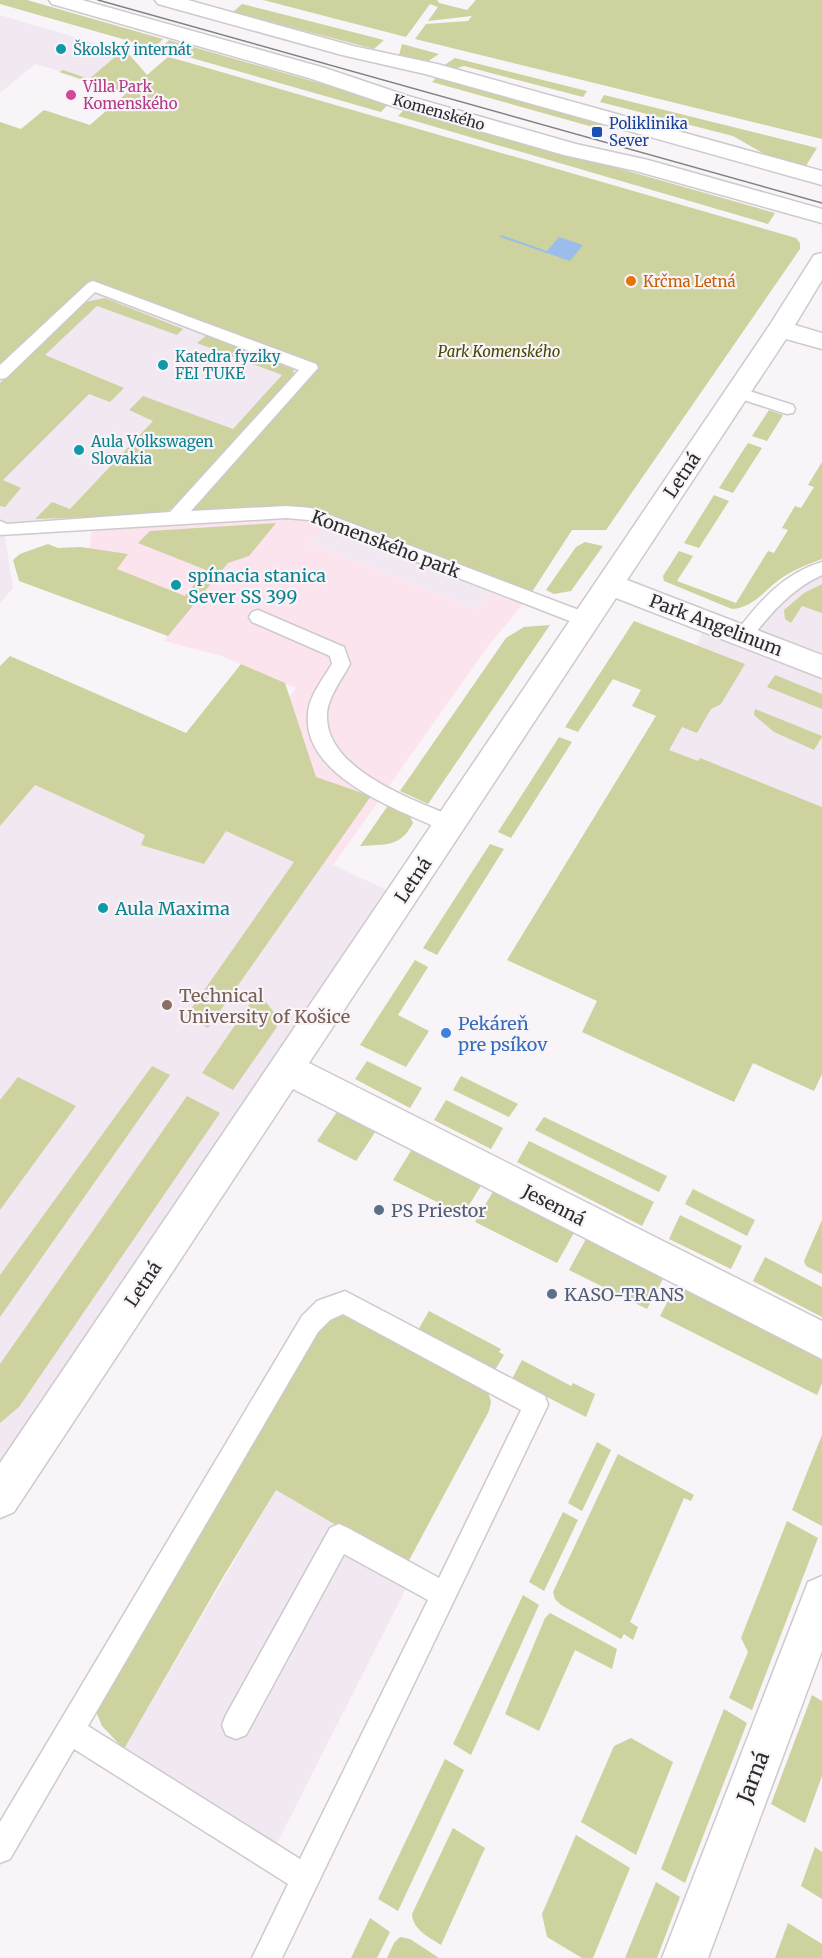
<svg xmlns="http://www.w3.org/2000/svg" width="822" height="1958" font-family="Merriweather,serif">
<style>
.commercial{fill:#fce4ee;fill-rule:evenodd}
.built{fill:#f1e8f2}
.green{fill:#cdd29f}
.water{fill:#9cbdec}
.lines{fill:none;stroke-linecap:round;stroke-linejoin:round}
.service-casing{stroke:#cdcace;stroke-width:3}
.minor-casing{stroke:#cdcace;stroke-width:3}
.tertiary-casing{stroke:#cdcace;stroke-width:3}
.service{fill:#fff;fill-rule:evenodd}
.minor{fill:#fff;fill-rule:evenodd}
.tertiary{fill:#fff;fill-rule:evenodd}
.tram{stroke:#828082;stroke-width:1.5}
.culture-dot{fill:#0f9aa8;stroke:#f8f4f8;stroke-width:2}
.hotel-dot{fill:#d1479c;stroke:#f8f4f8;stroke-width:2}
.transit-dot{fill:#1a4fb4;stroke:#f8f4f8;stroke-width:2}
.food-dot{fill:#e8710a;stroke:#f8f4f8;stroke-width:2}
.education-dot{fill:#8d6e63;stroke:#f8f4f8;stroke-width:2}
.shop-dot{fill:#3f7fe0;stroke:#f8f4f8;stroke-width:2}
.service-dot{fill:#5c6f8a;stroke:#f8f4f8;stroke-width:2}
.labels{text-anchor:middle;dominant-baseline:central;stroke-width:4.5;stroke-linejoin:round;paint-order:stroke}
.far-culture-label{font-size:15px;fill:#0d838f;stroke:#f8f4f8;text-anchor:start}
.far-hotel-label{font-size:15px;fill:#b23c85;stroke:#f8f4f8;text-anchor:start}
.far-street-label{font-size:15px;fill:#2d2c2d;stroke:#f8f4f8}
.far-transit-label{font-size:15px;fill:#164399;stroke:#f8f4f8;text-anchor:start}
.far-food-label{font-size:15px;fill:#c56008;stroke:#f8f4f8;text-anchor:start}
.far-park-label{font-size:15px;font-style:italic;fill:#444700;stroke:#f8f4f8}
.street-label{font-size:18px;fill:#2d2c2d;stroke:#f8f4f8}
.culture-label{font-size:18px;fill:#0d838f;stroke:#f8f4f8;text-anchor:start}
.education-label{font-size:18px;fill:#785e54;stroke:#f8f4f8;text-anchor:start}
.shop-label{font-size:18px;fill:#366cbe;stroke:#f8f4f8;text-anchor:start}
.service-label{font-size:18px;fill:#4e5e75;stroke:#f8f4f8;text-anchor:start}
.near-street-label{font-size:21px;fill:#2d2c2d;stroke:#f8f4f8}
</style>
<rect width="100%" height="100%" fill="#f8f4f8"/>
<!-- commercial -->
<path class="commercial" d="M311,514L528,598L489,645L333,865L209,808L296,688L222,656L164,641L167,636L82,603L93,522ZM326,527L490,591V592L477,610L311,544Z"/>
<!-- built -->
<path class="built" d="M0,15L122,51L89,79L35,64L0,93Z
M93,286L310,368L174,519L4,530L13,588L0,603V374Z
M325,526L490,591L477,610L311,544Z
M822,568V817L651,745L656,716L699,641L707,622L743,636Z
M0,712L409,900L0,1498Z
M276,1490L415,1571L276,1845L124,1749Z"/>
<!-- green -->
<path class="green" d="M0,0H27L163,39L154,48L0,4Z
M263,0H437L439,3L467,10L476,0H822V139L415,39L426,24L468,21L472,16L428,21L438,7L430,4L406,37Z
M242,4L384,40L374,49L233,12Z
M169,40L389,103L381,112L160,49Z
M402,44L439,54L424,64L399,55Z
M122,51L128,53L147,75L168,57L183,61L796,238L800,243V249L606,530H572L528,598L311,514L174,519L310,369L93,286L0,374V122L21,129L44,110L90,125L130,90L124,88L120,92L59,72L63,70L89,79Z
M455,58L587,91L583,97L464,66L448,71L440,68Z
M437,77L604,123L600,129L432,82Z
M604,95L817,148L804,169L782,164L733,136L600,102Z
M406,108L775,213L768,224L398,116Z
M105,298L183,329L177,335L97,306L45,355L124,388L110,402L89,394L3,480L21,488L5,507L0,506V383L85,302Z
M207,335L292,366L295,378L187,497L162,515L35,519L52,502L70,509L153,421L129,410L143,396L233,429L282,375L197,343Z
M769,410L783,415L767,441L752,436Z
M748,443L762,448L733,493L719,488Z
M822,462V559C809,564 795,569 783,577C766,588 754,608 732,609L664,581L663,576L679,551L693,556L677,581L736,603L768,551L774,553L788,530L782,528L795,506L801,508L814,487L808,485Z
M714,495L729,501L699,548L684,543Z
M276,523L249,556L228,563L168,636L19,581L13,560L20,554L48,544L58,548L81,547L128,554L117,569L185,596L206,570L138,543L150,531Z
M585,542L603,546L571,591L554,594L546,590L576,547Z
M822,584V613L802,606L791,623L785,619L784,610L804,593Z
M634,621L745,664L721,704L711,709L697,733L682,727L669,750L698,761L700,758L822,807V1074L814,1091L753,1063L734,1102L582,1032L597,1001L507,960L656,716L632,706L641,690L613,679L578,732L565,727Z
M550,625L428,804L400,791L506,638L524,627Z
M10,656L186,733L241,664L285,683L316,777L371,796L208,1028L186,1016L294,862L226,831L204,864L141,845L145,835L35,785L0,826V666Z
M775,675L822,694V709L767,687Z
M755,709L822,736V737L814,750L774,732L754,715Z
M559,737L572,742L511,838L498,832Z
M389,804L409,814L413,823C400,848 385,844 360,846Z
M490,844L504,849L437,955L423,948Z
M415,960L428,967L398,1015L429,1031L406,1067L360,1045Z
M258,992L276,1015L277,1027L233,1090L202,1073Z
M367,1061L422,1088L410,1108L355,1079Z
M152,1066L170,1075L0,1317V1275Z
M461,1076L518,1104L509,1117L453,1090Z
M18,1077L76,1106L0,1210V1100Z
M187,1096L220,1113L19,1407L0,1423V1364Z
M446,1100L503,1128L491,1149L434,1120Z
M337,1112L376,1131L356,1161L317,1141Z
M544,1117L667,1176L659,1192L535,1130Z
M529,1141L654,1202L642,1226L517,1162Z
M412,1149L482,1184L463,1215L393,1180Z
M693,1189L755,1220L747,1236L685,1204Z
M494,1190L575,1231L557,1263L475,1222Z
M680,1215L742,1246L731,1269L669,1239Z
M822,1220V1274L806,1266L804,1261Z
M587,1237L665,1275L647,1309L569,1270Z
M765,1257L822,1287V1317L753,1281Z
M678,1282L822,1356V1383L817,1395L660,1316Z
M344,1311L488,1391L491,1402L489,1411L406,1566L276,1490L223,1577L124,1749L102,1726L95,1709L320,1322Z
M429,1311L501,1349L499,1352L504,1355L495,1370L418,1330Z
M522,1360L571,1386L573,1383L595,1394L586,1417L512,1379Z
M822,1435V1526L792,1510Z
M597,1442L611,1450L582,1511L568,1503Z
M618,1454L694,1495L691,1501L684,1498L630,1622L638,1627L633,1640L624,1634L621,1639L561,1605L555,1599L553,1592Z
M563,1512L578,1520L544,1591L529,1582Z
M787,1521L818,1538L752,1710L729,1698L748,1652L741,1638Z
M523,1595L539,1605L471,1755L453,1744Z
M550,1613L617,1649L612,1669L575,1650L539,1731L505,1714L545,1618Z
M812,1695L822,1701V1776L805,1823L771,1804Z
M724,1709L747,1723L685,1883L661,1869Z
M631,1738L673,1762L636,1855L581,1822L614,1746Z
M445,1759L464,1770L398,1911L378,1899Z
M453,1828L485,1848L441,1945C429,1937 413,1930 412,1914Z
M576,1835L630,1868L593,1958H582L547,1937L542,1914Z
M815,1847L822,1852V1899L801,1886Z
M656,1882L680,1897L657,1958H625Z
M370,1918L390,1932L377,1958H351Z
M788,1923L822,1944V1958H775Z
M400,1937L410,1939L439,1958H387L394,1943Z"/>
<!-- water -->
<path class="water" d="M501,235L547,251L559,237L583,245L570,261L500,237Z"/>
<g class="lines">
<defs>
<path id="service" d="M93,281L316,364L318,368L191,511L286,506L311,508L592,615L595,620L592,625L586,627L580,625L309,520L286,518L0,535V521L7,524L170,512L299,370L95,292L6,378L0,379V365L88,283Z
M737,387L793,405L795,409L793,413L787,414L731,396L729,392L731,388Z
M822,562V575C791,589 770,614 749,641L743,643L737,641L734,636L737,631C760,601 784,573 822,562Z
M258,610L344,647L350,664C342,679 328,697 327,714C324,770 416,801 457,818L460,824L457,830L450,832L443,830C398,810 302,776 308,714C309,696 323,679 332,664L330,656L252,622L249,617L252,612Z
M345,1291L545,1396L548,1405L282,1958H252L288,1884L74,1749L10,1859L0,1863V1822L302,1316L317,1301ZM343,1314L521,1410L439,1578L348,1528L339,1524L330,1528L226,1715L222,1725L226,1735L236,1739L246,1735L344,1554L428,1600L300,1859L88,1726L318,1332L330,1320Z"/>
<path id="minor" d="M822,253V280L795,325L822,333V349L786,339L627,580L822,655V678L616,598L309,1063L822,1321V1359L293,1089L14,1512L0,1518V1463L769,326L814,255Z
M822,1576V1651L708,1958H662L808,1582Z"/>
<path id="tertiary" d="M49,0H82L325,68L408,96L576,144L648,160L822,209V223L636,171L564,155L392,106L309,78L52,4Z
M155,0H188L353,46L437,64L822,171V185L425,74L342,55L158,4Z"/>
</defs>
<!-- service casing -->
<use href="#service" class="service-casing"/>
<!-- minor casing -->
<use href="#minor" class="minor-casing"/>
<!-- tertiary casing -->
<use href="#tertiary" class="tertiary-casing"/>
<!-- service -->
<use href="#service" class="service"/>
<!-- minor -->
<use href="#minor" class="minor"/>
<!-- tertiary -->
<use href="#tertiary" class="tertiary"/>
<!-- tram -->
<path class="tram" d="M98,0L822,203"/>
</g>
<!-- markers -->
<g class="culture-dot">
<circle cx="61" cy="49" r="6"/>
<circle cx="163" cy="365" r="6"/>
<circle cx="79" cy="450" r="6"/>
<circle cx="176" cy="585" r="6"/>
<circle cx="103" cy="908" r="6"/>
</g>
<circle class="hotel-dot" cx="71" cy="95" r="6"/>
<rect class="transit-dot" x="591" y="126" width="12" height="12" rx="3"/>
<circle class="food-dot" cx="631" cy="281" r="6"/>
<circle class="education-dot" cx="167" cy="1005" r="6"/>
<circle class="shop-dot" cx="446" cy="1033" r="6"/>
<g class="service-dot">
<circle cx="379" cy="1210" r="6"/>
<circle cx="552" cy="1294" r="6"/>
</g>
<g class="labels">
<!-- far-culture labels -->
<g class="far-culture-label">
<text x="73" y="49">Školský internát</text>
<text x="175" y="356">Katedra fyziky<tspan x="175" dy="17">FEI TUKE</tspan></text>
<text x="91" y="441">Aula Volkswagen<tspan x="91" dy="17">Slovakia</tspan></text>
</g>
<!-- far-hotel labels -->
<g class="far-hotel-label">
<text x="83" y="86">Villa Park<tspan x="83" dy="17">Komenského</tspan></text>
</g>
<!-- far-street labels -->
<g class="far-street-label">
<text transform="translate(439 112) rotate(16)">Komenského</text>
</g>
<!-- far-transit labels -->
<g class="far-transit-label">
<text x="609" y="123">Poliklinika<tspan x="609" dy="17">Sever</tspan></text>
</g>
<!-- far-food labels -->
<g class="far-food-label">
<text x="643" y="281">Krčma Letná</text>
</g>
<!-- far-park labels -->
<g class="far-park-label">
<text x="499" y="351">Park Komenského</text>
</g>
<!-- street labels -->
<g class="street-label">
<text transform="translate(682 475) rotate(-56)">Letná</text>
<text transform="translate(386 544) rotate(21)">Komenského park</text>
<text transform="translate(716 625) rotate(21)">Park Angelinum</text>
<text transform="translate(413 880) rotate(-56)">Letná</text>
<text transform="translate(554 1205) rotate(27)">Jesenná</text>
<text transform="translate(143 1284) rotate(-56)">Letná</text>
</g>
<!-- culture labels -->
<g class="culture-label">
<text x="188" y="575">spínacia stanica<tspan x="188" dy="21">Sever SS 399</tspan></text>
<text x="115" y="908">Aula Maxima</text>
</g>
<!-- education labels -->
<g class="education-label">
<text x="179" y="995">Technical<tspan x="179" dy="21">University of Košice</tspan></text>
</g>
<!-- shop labels -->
<g class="shop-label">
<text x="458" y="1023">Pekáreň<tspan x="458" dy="21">pre psíkov</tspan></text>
</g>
<!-- service labels -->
<g class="service-label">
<text x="391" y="1210">PS Priestor</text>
<text x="564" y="1294">KASO-TRANS</text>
</g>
<!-- near-street labels -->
<g class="near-street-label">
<text transform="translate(753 1777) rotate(-69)">Jarná</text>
</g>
</g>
</svg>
